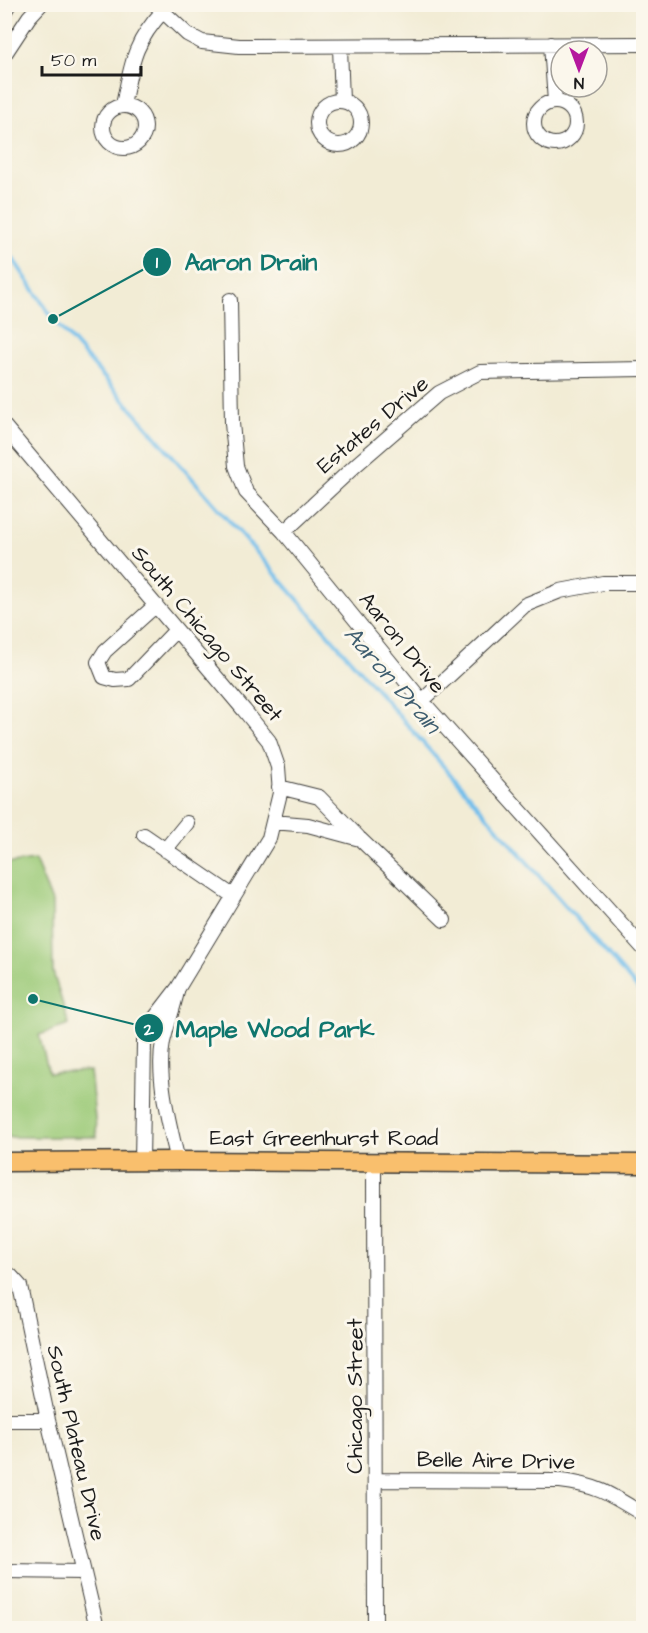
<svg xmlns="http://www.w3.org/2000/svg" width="648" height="1633" font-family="'Architects Daughter',sans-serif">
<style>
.park{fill:#9cca78;stroke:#5c734a;stroke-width:1.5}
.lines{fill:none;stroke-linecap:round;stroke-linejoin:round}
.stream{stroke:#71beeb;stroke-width:4}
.minor-casing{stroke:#3c3b38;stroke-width:16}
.major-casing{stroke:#3c3b38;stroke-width:21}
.minor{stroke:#fff;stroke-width:14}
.major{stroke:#f9bf6d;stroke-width:18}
.labels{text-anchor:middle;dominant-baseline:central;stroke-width:6;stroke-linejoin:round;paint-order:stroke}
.street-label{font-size:22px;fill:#1c1c1c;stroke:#fbf7ec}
.water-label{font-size:24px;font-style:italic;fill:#3e5d6f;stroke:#fbf7ec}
.leader{fill:none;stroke:#0f766e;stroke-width:2}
.callout-dot{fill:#0f766e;stroke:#fbf7ec;stroke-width:2}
.mark-label{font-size:18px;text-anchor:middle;font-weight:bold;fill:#fff}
.callout-label{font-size:24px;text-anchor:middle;font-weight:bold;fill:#0f766e;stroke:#fbf7ec;stroke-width:6;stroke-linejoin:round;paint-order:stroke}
</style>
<rect width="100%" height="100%" fill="#fbf7ec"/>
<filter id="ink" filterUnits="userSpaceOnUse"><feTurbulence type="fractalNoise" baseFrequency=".0167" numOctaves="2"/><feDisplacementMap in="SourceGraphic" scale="12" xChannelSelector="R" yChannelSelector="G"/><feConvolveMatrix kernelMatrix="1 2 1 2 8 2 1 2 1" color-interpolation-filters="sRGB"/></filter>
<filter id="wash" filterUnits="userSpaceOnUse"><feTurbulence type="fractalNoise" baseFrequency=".008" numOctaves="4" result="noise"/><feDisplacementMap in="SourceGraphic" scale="24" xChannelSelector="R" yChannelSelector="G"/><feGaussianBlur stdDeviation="1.35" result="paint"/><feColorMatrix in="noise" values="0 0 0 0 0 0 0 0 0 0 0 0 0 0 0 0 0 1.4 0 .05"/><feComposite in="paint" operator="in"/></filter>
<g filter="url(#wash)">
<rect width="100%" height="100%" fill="#f2ecd5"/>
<!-- park -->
<path class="park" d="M35,860L52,902L53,972L69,1025L39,1035L49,1073L90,1071L97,1137H5V864Z"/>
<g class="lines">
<!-- stream -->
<path class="stream" d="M4,245L53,319L644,996"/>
</g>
</g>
<g filter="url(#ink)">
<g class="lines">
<defs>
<path id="minor" d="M155,4L187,34L202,42L239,46L644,44
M4,12L9,4
M551,44L555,102
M340,47L342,101
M4,55L29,17L41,4
M317 123a22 22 0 1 1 44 0a22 22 0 1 1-44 0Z
M534 123a21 21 0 1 1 42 0a21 21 0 1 1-42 0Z
M123,105C132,63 133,44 163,11
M103 127a21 21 0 1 1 42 0a21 21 0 1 1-42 0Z
M230,300L232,423L236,466L246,492L284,532L422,701L644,949
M4,426L244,710L269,741L278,767L280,793L269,838L178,988L151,1023L144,1042L142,1162
M284,532L357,464L439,393L480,372L644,369
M156,605L105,651L98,662L104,677L115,680L129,679L176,630
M422,701L525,605L560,591L603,583H644
M279,787L319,797L358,837
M273,822L308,825L360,839L444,920
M144,835L233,896
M165,850L187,823
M177,992C173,1009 167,1025 163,1042C156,1076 170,1127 178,1161
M374,1163L375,1628
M4,1273L10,1275L20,1286L48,1420L97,1628
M4,1420H48
M376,1480L560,1481C598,1485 611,1495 644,1515
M4,1571L83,1572"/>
<path id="major" d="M4,1162L178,1161L644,1164"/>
</defs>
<!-- minor casing -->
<use href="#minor" class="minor-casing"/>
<!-- major casing -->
<use href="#major" class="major-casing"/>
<!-- minor -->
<use href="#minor" class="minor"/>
<!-- major -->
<use href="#major" class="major"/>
</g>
</g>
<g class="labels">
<!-- street labels -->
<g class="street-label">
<text transform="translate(373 425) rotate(-40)">Estates Drive</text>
<text transform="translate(207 634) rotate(50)">South Chicago Street</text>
<text transform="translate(402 643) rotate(51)">Aaron Drive</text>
<text x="324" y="1138">East Greenhurst Road</text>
<text transform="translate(355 1396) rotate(-90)">Chicago Street</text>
<text transform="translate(76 1443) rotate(77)">South Plateau Drive</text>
<text transform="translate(496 1461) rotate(1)">Belle Aire Drive</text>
</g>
<!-- water labels -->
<g class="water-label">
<text transform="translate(392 680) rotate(49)">Aaron Drain</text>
</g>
</g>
<!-- callouts -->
<path class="leader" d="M53 319L157 262M33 999L149 1028"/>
<g class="callout-dot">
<circle cx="53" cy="319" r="6"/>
<circle cx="33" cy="999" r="6"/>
<circle cx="157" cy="262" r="15"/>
<circle cx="149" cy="1028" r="15"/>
</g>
<g class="mark-label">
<text x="157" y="268">1</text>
<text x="149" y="1035">2</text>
</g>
<g class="callout-label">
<text x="251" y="270">Aaron Drain</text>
<text x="275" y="1037">Maple Wood Park</text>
</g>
<!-- margin -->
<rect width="648" height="1633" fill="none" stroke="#fbf7ec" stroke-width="24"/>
<!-- north arrow -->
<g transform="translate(579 69) rotate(180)"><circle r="28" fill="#fbf7ec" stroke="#a29f99" stroke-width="1.5"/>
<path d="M0-4.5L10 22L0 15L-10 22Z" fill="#b5179e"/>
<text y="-9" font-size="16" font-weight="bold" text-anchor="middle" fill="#1c1c1c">N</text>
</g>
<!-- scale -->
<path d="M42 66v9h99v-9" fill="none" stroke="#1c1c1c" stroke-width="3"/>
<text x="51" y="66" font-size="18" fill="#1c1c1c" stroke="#fbf7ec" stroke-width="4.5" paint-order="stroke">50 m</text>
</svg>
